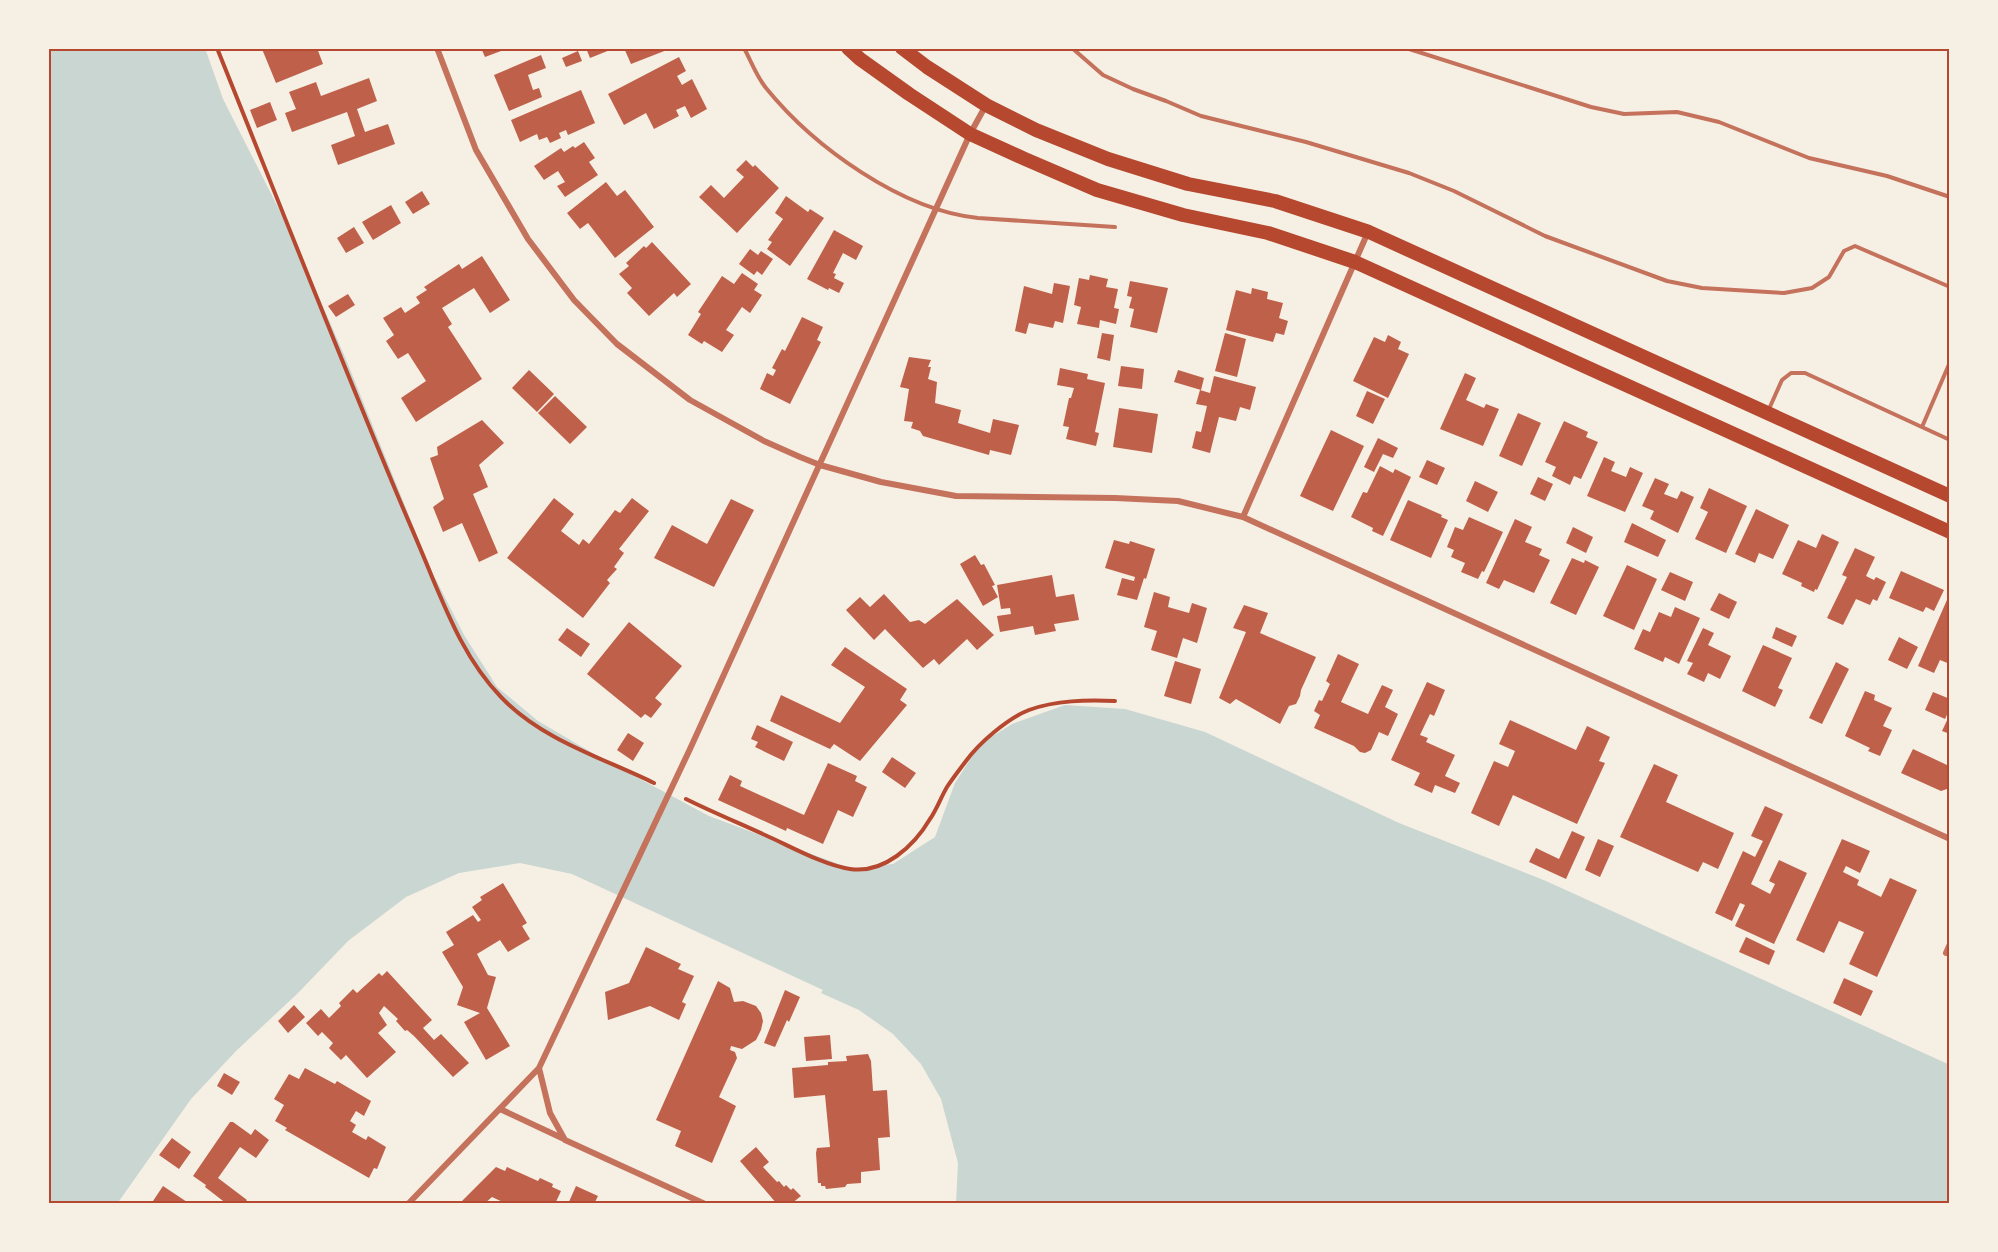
<svg xmlns="http://www.w3.org/2000/svg" width="1998" height="1252" font-family="'Open Sans',sans-serif">
<style>
.water{fill:#c9d6d2}
.building{fill:#bf614a}
.lines{fill:none;stroke-linecap:round;stroke-linejoin:round}
.path{stroke:#b5482f;stroke-width:4}
.service{stroke:#c5725c;stroke-width:4}
.minor{stroke:#c5725c;stroke-width:6}
.trunk{stroke:#b5482f;stroke-width:14}
.neatline{fill:none;stroke:#b5482f;stroke-width:2}
</style>
<rect width="100%" height="100%" fill="#f6efe4"/>
<!-- water -->
<path class="water" d="M48,48H205L223,99L291,233L345,357L430,568L464,635L497,687L538,721L601,758L709,816L852,869L893,864L935,837L955,783L980,744L1012,724L1065,705L1125,709L1205,732L1399,823L1546,881L1950,1065V1204H956L958,1163L941,1099L921,1064L893,1034L859,1010L821,993L823,990L572,874L520,863L459,873L406,897L348,941L297,994L236,1051L191,1099L117,1204H48Z"/>
<!-- building -->
<path class="building" d="M264,48H317L323,64L276,83L262,49Z
M481,48H509L485,57Z
M586,48H615L590,58Z
M624,48H672L631,64Z
M578,51L582,61L566,67L562,58Z
M541,55L546,68L528,75L533,90L539,88L542,97L509,111L494,75Z
M679,57L686,71L677,76L682,85L692,79L707,109L691,118L685,106L676,110L679,116L654,129L646,113L624,125L608,94Z
M369,78L377,101L357,109L365,132L388,124L395,144L338,165L331,145L355,136L347,112L292,132L285,113L296,109L289,92L316,82L321,96Z
M581,90L595,123L568,135L566,130L559,133L561,138L550,143L547,137L539,140L537,134L520,142L511,120Z
M270,102L277,120L257,128L250,110Z
M584,142L595,158L589,162L598,175L565,197L557,186L565,182L558,171L544,180L534,166L561,148L564,152L573,146L575,148Z
M746,160L753,167L755,165L779,188L737,233L699,197L711,185L724,198L744,177L736,170Z
M606,182L617,196L625,190L654,227L615,258L588,223L580,229L567,213Z
M422,191L430,204L413,214L405,202Z
M786,196L808,212L810,209L824,218L790,266L767,249L772,242L768,240L783,219L775,213Z
M391,205L401,223L373,240L362,222Z
M354,227L364,243L346,253L337,238Z
M834,230L863,246L856,260L843,253L833,273L836,274L834,278L844,283L839,293L829,288L828,290L807,279Z
M652,242L691,284L677,297L674,293L649,316L627,293L632,288L619,274L629,266L626,263L644,246L646,248Z
M750,249L758,255L761,251L773,259L762,275L757,271L754,275L739,264Z
M482,256L510,300L490,313L474,288L442,308L452,324L448,327L482,379L416,422L401,398L426,381L408,353L398,359L386,341L394,335L383,318L401,307L405,313L420,303L416,297L427,290L424,287L459,264L462,269Z
M742,273L758,284L754,290L762,295L750,313L742,307L726,330L734,335L722,352L704,341L702,344L688,335L701,314L698,312L722,276L734,284Z
M1090,275L1108,279L1106,287L1118,289L1114,308L1119,309L1116,324L1100,320L1099,328L1077,324L1081,307L1074,305L1079,278L1089,280Z
M1130,281L1168,288L1157,333L1130,327L1134,309L1129,308L1132,297L1127,296Z
M1054,283L1070,286L1063,323L1055,321L1053,328L1029,323L1026,334L1015,331L1024,286L1052,294Z
M1252,288L1268,292L1267,299L1283,303L1279,318L1288,321L1284,335L1276,333L1273,342L1226,330L1236,290L1251,294Z
M348,294L355,305L336,317L328,306Z
M802,317L823,327L817,340L821,342L790,404L760,389L767,373L773,376L776,370L772,368L782,349L785,351Z
M1102,333L1114,335L1110,361L1097,358Z
M1225,333L1246,339L1237,377L1215,371Z
M1388,335L1401,342L1398,349L1409,354L1388,398L1353,381L1374,337L1385,342Z
M909,357L931,360L928,367H931L928,379L937,382L935,403L961,410L958,423L990,433L993,419L1019,425L1011,455L990,450L989,455L923,436L920,431L911,428L913,422L904,421L909,389L900,387Z
M1121,366L1144,369L1142,389L1118,386Z
M1060,368L1088,374L1087,379L1105,383L1095,432L1099,433L1096,446L1066,439L1069,427L1063,426L1069,398H1071L1074,388L1057,385Z
M529,370L554,394L537,412L512,388Z
M1178,370L1204,378L1201,390L1174,382Z
M1465,373L1476,378L1466,400L1484,408L1486,404L1499,409L1483,446L1440,429Z
M1214,376L1256,387L1250,410L1240,407L1236,421L1219,417L1210,453L1192,448L1196,431L1201,432L1207,406L1196,404L1200,390L1210,393Z
M1367,391L1385,399L1373,424L1356,416Z
M555,396L587,427L570,444L538,413Z
M1119,408L1158,414L1152,453L1113,447Z
M1518,413L1541,423L1522,466L1499,456Z
M482,420L504,443L479,465L488,487L473,494L498,553L479,562L462,523L443,532L433,507L444,499L430,458L438,455L437,447Z
M1564,421L1588,432L1586,437L1598,442L1581,479L1574,476L1570,485L1552,476L1556,467L1545,462Z
M1331,430L1364,446L1333,511L1300,496Z
M1378,438L1398,448L1393,458L1383,454L1374,472L1364,467Z
M1604,457L1615,462L1611,471L1626,477L1630,467L1643,473L1625,512L1587,496Z
M1427,460L1445,468L1437,485L1419,477Z
M1380,466L1393,473L1395,469L1411,477L1383,536L1372,531L1373,528L1351,517L1363,492L1367,493Z
M1538,477L1553,484L1545,501L1530,494Z
M1655,478L1669,484L1664,494L1677,499L1681,491L1694,497L1678,533L1650,519L1654,511L1642,506Z
M1475,481L1498,492L1488,512L1466,501Z
M1709,488L1747,506L1726,553L1695,539L1708,512L1700,508Z
M554,498L574,514L561,531L579,545L583,539L589,544L615,510L620,513L632,498L649,511L619,549L624,553L614,567L617,569L607,580L610,583L583,618L507,558Z
M731,499L754,510L714,587L654,558L672,525L707,544Z
M1408,500L1442,515L1441,517L1448,520L1431,558L1390,540Z
M1756,509L1789,525L1773,559L1759,553L1755,563L1735,554Z
M1469,517L1503,532L1484,572L1482,571L1478,579L1461,572L1465,563L1451,557L1454,550L1447,547L1455,527L1463,530Z
M1515,519L1532,527L1525,542L1542,549L1539,555L1550,560L1534,593L1504,580L1499,589L1486,583Z
M1632,523L1666,540L1658,557L1624,542Z
M1573,527L1593,537L1586,553L1566,543Z
M1822,534L1839,542L1817,590L1815,589L1814,592L1801,586L1802,583L1782,574L1798,540L1816,548Z
M1114,540L1129,544L1130,541L1155,549L1146,579L1144,578L1137,600L1117,595L1122,578L1134,581L1135,577L1105,568Z
M1855,548L1875,557L1866,576L1874,580L1876,577L1886,582L1877,601L1873,599L1870,605L1856,599L1843,625L1827,618L1847,577L1842,575Z
M975,555L981,565L984,564L995,585L992,586L998,597L983,606L960,564Z
M1572,558L1584,563L1585,560L1599,567L1576,615L1550,603Z
M1627,565L1657,579L1634,630L1603,616Z
M1901,571L1944,590L1934,611L1926,607L1923,612L1889,598Z
M1670,572L1693,582L1685,601L1661,590Z
M1052,575L1056,597L1074,594L1079,620L1054,624L1056,631L1035,635L1033,626L1000,632L997,616L1011,614L1010,608L1001,609L997,585Z
M1154,592L1170,597L1168,607L1189,613L1192,603L1207,608L1197,643L1183,638L1177,658L1151,650L1157,631L1144,627Z
M1719,593L1737,602L1729,619L1710,610Z
M1950,593V664L1940,660L1934,673L1918,666Z
M884,594L910,622L919,620L925,624L957,599L994,635L977,650L967,639L939,665L934,659L923,668L885,629L874,640L846,610L860,597L870,607Z
M1244,605L1268,613L1260,633L1316,657L1301,690L1300,696L1296,704L1289,706L1280,724L1236,699L1230,704L1219,698L1246,632L1233,628Z
M1675,607L1700,618L1679,664L1665,657L1663,662L1634,649L1643,629L1650,632L1659,612L1671,617Z
M629,622L682,666L655,698L662,704L651,718L645,714L641,718L587,674Z
M1776,627L1797,636L1792,647L1772,638Z
M567,628L590,644L581,657L558,640Z
M1703,628L1714,633L1708,645L1731,656L1720,679L1708,673L1704,682L1687,674L1693,663L1687,661Z
M1899,637L1918,647L1907,669L1888,660Z
M1763,645L1792,658L1778,688L1783,690L1775,707L1742,691Z
M845,647L907,689L900,700L907,705L860,761L834,744L830,749L770,721L781,695L840,723L865,687L831,665Z
M1338,654L1359,664L1341,702L1368,714L1382,685L1393,690L1385,707L1398,714L1388,736L1379,732L1371,750L1365,753L1360,752L1354,746L1314,728L1320,715L1314,711L1319,700L1322,701L1330,684L1326,681Z
M1175,661L1201,669L1191,704L1164,696Z
M1836,662L1849,669L1822,724L1809,718Z
M1427,682L1445,690L1434,716L1430,714L1420,735L1428,738L1426,742L1455,755L1445,776L1460,783L1455,793L1435,785L1432,793L1414,785L1420,773L1391,760Z
M1865,691L1875,695L1874,700L1892,708L1883,726L1892,730L1880,756L1868,751L1870,748L1845,736Z
M1933,692L1950,699V708L1945,719L1925,710Z
M1950,714V734L1942,731Z
M1510,720L1576,750L1587,726L1610,737L1599,761L1605,763L1577,824L1513,795L1499,826L1471,813L1494,761L1508,767L1515,751L1499,744Z
M757,725L793,742L784,761L755,747L758,742L751,739Z
M628,733L644,743L633,761L617,750Z
M1913,749L1947,765L1950,759V788L1941,791L1901,773Z
M892,757L916,773L905,788L882,772Z
M828,763L857,776L855,781L867,787L853,817L838,810L823,844L787,828L786,831L718,800L730,775L742,781L740,786L804,815Z
M1654,764L1678,775L1666,802L1734,833L1718,869L1703,862L1698,872L1620,837Z
M1765,806L1783,814L1751,884L1770,894L1775,884L1769,881L1779,860L1807,873L1774,944L1735,926L1745,905L1740,903L1732,921L1715,913L1743,851L1755,857L1763,841L1751,836Z
M1572,831L1585,837L1566,879L1529,862L1536,848L1559,859Z
M1598,839L1614,846L1600,877L1585,870Z
M1842,839L1870,851L1860,873L1846,866L1843,872L1859,880L1857,885L1881,897L1890,878L1917,890L1877,977L1849,964L1864,932L1839,921L1824,953L1796,940Z
M503,883L527,923L522,926L530,939L508,952L500,940L477,954L488,975L496,977L487,1008L510,1046L486,1060L464,1022L480,1013L457,1005L463,987L442,952L454,945L446,932L473,915L478,922L481,920L472,907L482,900L480,897Z
M1746,937L1775,951L1769,965L1739,952Z
M646,947L681,964L678,969L694,976L682,1002L686,1004L679,1020L650,1006L608,1020L605,992L629,983Z
M387,971L432,1020L423,1028L434,1040L441,1034L469,1063L453,1077L414,1036L407,1030L405,1031L396,1021L398,1019L384,1006L379,1013L387,1025L378,1033L396,1052L367,1078L346,1055L341,1060L329,1048L333,1043L322,1032L318,1036L306,1023L321,1009L329,1018L341,1006L339,1003L353,989L357,993L379,973L382,976Z
M1844,978L1873,991L1861,1016L1833,1003Z
M718,981L730,988L734,1002L743,1001L756,1006L761,1013L763,1021L761,1030L756,1040L742,1049L731,1046L730,1050L735,1052L737,1058L719,1097L736,1106L712,1163L675,1146L681,1131L656,1120Z
M785,990L800,997L789,1022L787,1020L775,1047L764,1043Z
M294,1005L305,1017L288,1033L278,1021Z
M830,1035L832,1059L806,1061L804,1037Z
M868,1054L871,1061L873,1091L887,1090L890,1137L878,1138L880,1170L861,1172V1183L847,1184L845,1187L826,1189L825,1186H821V1183H818L816,1153L817,1148L830,1147L825,1095L794,1098L792,1068L828,1065V1062L847,1061L846,1056Z
M305,1068L335,1084L337,1081L371,1101L364,1116L356,1111L350,1121L356,1125L352,1132L366,1140L368,1136L386,1147L377,1169L374,1168L369,1178L285,1130L287,1128L275,1121L284,1105L274,1099L289,1074L299,1079Z
M224,1073L240,1082L232,1095L217,1086Z
M230,1122H233L251,1135L255,1129L269,1140L256,1158L240,1147L218,1178L247,1200L245,1203L247,1204H227L205,1187L206,1185L193,1176Z
M172,1138L191,1152L179,1169L159,1155Z
M756,1147L769,1162L763,1167L777,1182L779,1181L784,1187L786,1185L791,1190L793,1188L801,1196L791,1204H777L740,1161Z
M496,1167L505,1171L507,1167L538,1181L540,1178L553,1184L552,1187L561,1191L555,1204H507L492,1197L484,1204H459Z
M163,1186L190,1204H151Z
M576,1186L598,1196L594,1204H568Z"/>
<g class="lines">
<!-- path -->
<path class="path" d="M217,48C276,195 334,343 395,489C407,518 420,547 432,577C450,620 468,663 501,697C542,740 603,758 654,783
M686,799C712,812 739,823 765,835C790,846 823,865 850,869C884,874 914,846 930,819C937,809 941,797 947,787C953,778 960,769 966,761C979,743 1008,718 1029,710C1056,700 1087,700 1115,701"/>
<!-- service -->
<path class="service" d="M744,48C751,61 757,77 766,88C814,147 901,210 978,218L1115,227
M1072,48L1103,75L1133,89L1166,101L1201,116L1306,142L1409,173L1454,191L1545,236L1667,281L1702,288L1784,293L1812,288L1829,277L1844,251L1855,246L1950,287
M1406,48L1591,107L1624,114L1677,112L1719,122L1809,158L1887,176L1950,197
M1769,409L1782,380L1791,373H1805L1950,440
M1922,427L1950,362"/>
<!-- minor -->
<path class="minor" d="M437,48L476,150L528,239L574,300L617,344L690,400L764,441L800,457L820,465L881,482L956,496L1115,498L1178,501L1243,517L1950,839
M1243,517L1368,232
M1946,953L1950,944
M539,1068L550,1113L565,1140L705,1204
M500,1109L564,1139
M408,1204L539,1068L690,749L970,134L986,105"/>
<!-- trunk -->
<path class="trunk" d="M848,48L860,59L909,94L970,134L1025,159L1097,190L1183,215L1268,233L1355,262L1950,532
M902,48L927,67L986,105L1036,130L1108,159L1188,184L1275,201L1369,232L1950,496"/>
</g>
<!-- border -->
<rect width="1998" height="1252" fill="none" stroke="#f6efe4" stroke-width="99"/>
<rect x="50" y="50" width="1898" height="1152" class="neatline"/>
</svg>
